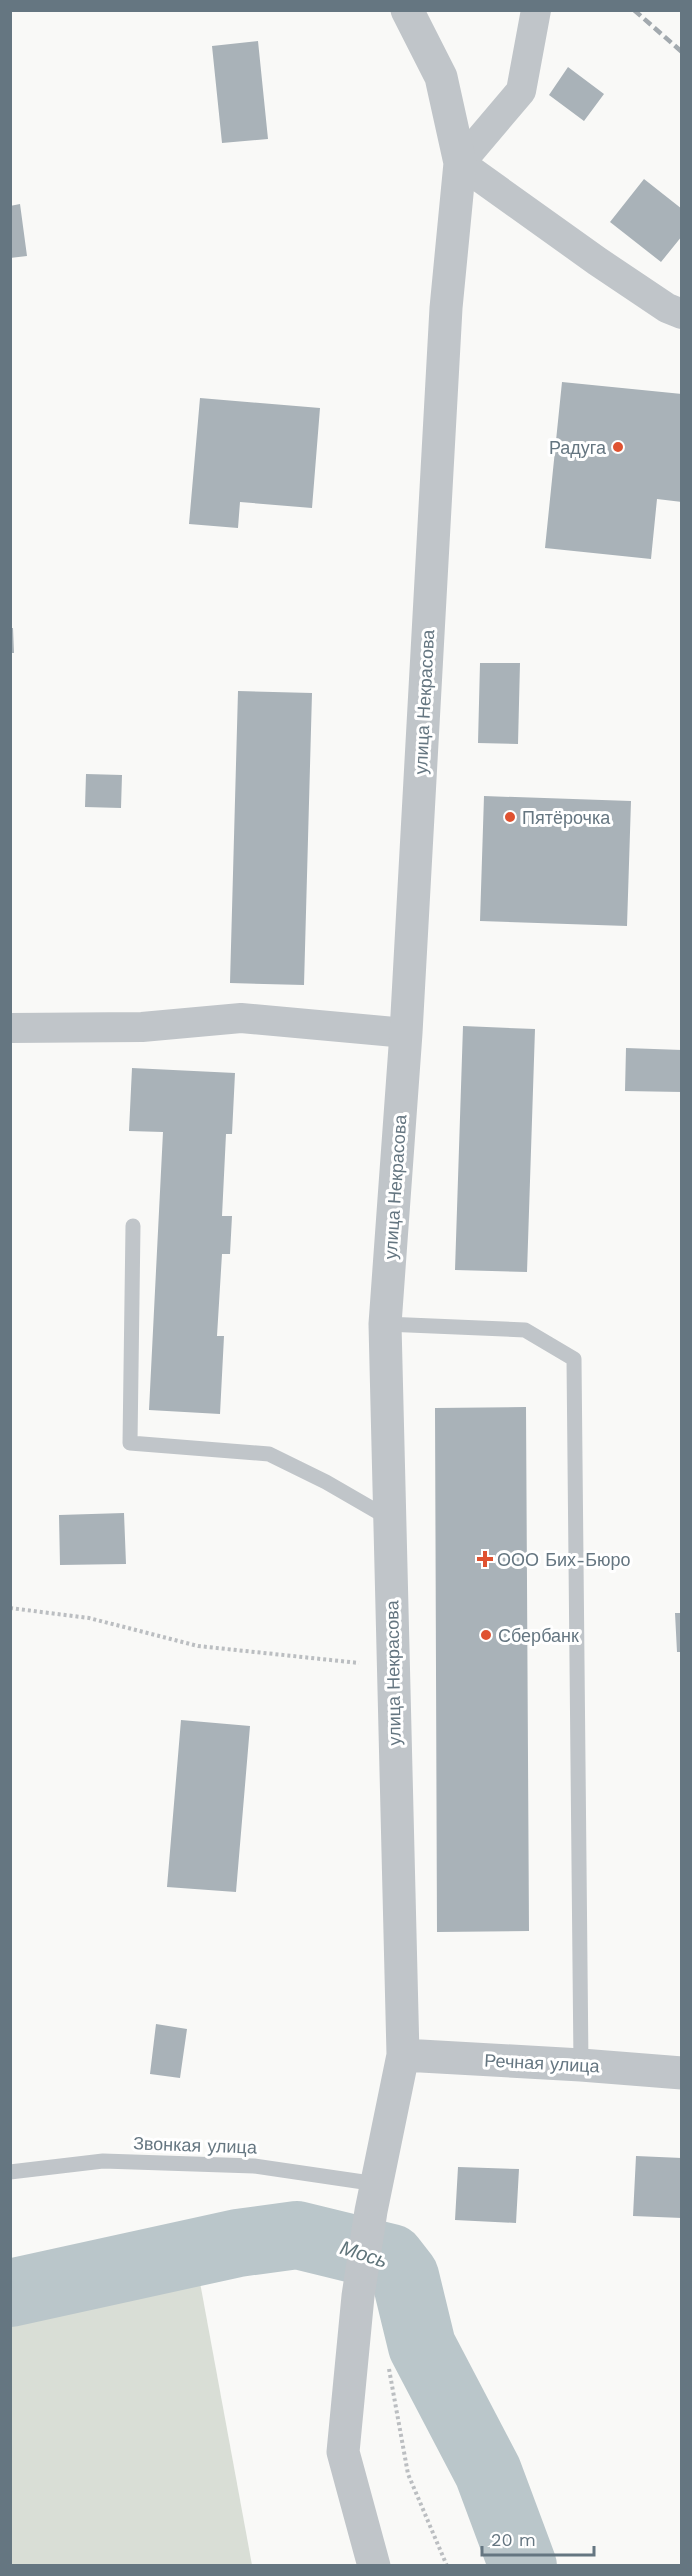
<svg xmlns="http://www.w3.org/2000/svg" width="692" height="2576" font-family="'Work Sans',sans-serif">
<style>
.green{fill:#d9ded6}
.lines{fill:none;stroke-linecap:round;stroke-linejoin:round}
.river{stroke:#bac6ca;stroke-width:68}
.building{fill:#a9b2b8}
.path{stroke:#bbbec1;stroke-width:4;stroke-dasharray:3 3;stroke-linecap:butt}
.service{stroke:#c0c5c9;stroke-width:15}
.minor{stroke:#c0c5c9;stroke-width:30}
.tertiary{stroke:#c0c5c9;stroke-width:33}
.rail{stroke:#a2a9ae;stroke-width:4.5;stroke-dasharray:9 4.5;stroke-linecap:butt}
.poi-dot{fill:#df5231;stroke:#fff;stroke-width:2}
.labels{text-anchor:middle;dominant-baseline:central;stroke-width:6;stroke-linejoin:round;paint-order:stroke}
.poi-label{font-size:18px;fill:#657681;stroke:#fff;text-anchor:start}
.street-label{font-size:18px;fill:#657681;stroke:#fff}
.water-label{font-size:20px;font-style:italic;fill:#60757b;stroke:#fff}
</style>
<rect width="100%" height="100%" fill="#f9f9f7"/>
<!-- green -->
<path class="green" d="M199,2277L252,2565H11V2323Z"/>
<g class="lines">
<!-- river -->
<path class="river" d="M10,2293L238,2243L297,2235L391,2258L405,2276L422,2346L488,2472L523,2566"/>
</g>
<!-- building -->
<path class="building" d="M258,41L268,139L222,143L212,46Z
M568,67L604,94L584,121L549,95Z
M644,179L682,209V236L661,262L610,222Z
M20,204L27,256L10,258V206Z
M562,382L682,394V502L657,499L651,559L545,548Z
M200,398L320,408L312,508L240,502L238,528L189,524Z
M10,628H13L14,653H10Z
M480,663H520L518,744L478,743Z
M238,691L312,693L304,985L230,983Z
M86,774L122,775L121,808L85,807Z
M484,796L631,801L627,926L480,921Z
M463,1026L535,1029L527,1272L455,1270Z
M626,1048L682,1050V1092L625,1091Z
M132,1068L235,1073L232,1134H226L222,1216H232L230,1254H222L217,1336H224L220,1414L149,1410L163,1132L129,1131Z
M526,1407L529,1931L437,1932L435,1408Z
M124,1513L126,1564L60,1565L59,1515Z
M675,1613H682V1652H677Z
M181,1720L250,1726L236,1892L167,1887Z
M156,2024L187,2029L180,2078L150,2074Z
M636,2156L682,2158V2218L633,2216Z
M458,2167L519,2169L516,2223L455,2220Z"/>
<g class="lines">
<!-- path -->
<path class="path" d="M10,1608L89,1618L198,1646L359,1663
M389,2369L408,2474L447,2566"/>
<!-- service -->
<path class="service" d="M133,1226L130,1443L269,1454L326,1482L390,1519
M385,1324L525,1330L574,1359L581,2065
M10,2172L103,2161L254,2166L377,2184"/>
<!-- minor -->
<path class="minor" d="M536,10L521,91L460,163L597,261L667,308L682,314
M10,1028L142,1027L241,1018L406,1033"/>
<!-- tertiary -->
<path class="tertiary" d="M403,2055L581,2065L682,2073
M374,2566L343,2452L358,2296L371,2211L403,2055L385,1324L406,1033L446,308L460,163L441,77L407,10"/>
<!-- rail -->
<path class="rail" d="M634,10L682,52"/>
</g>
<!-- markers -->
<g class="poi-dot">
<circle cx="618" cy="447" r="6"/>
<circle cx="510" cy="817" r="6"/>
<path d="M482 1550h6v6h6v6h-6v6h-6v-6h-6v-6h6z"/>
<circle cx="486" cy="1635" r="6"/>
</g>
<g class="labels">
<!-- poi labels -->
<g class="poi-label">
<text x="606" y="447" text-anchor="end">Радуга</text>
<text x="522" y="817">Пятёрочка</text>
<text x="497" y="1559">ООО Бих-Бюро</text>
<text x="498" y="1635">Сбербанк</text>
</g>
<!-- street labels -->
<g class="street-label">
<text transform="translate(424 702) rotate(-87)">улица Некрасова</text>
<text transform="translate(395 1187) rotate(-86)">улица Некрасова</text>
<text transform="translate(393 1673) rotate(-91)">улица Некрасова</text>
<text transform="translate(542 2063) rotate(3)">Речная улица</text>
<text transform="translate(195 2145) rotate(2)">Звонкая улица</text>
</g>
<!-- water labels -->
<g class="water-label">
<text transform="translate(364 2254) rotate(18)">Мось</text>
</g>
</g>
<!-- border -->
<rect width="692" height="2576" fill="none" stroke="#657681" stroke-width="24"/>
<!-- scale -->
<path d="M482 2546v9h112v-9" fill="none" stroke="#657681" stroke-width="3"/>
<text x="491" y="2546" font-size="18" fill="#657681" stroke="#ffffff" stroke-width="4.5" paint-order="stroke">20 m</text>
</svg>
